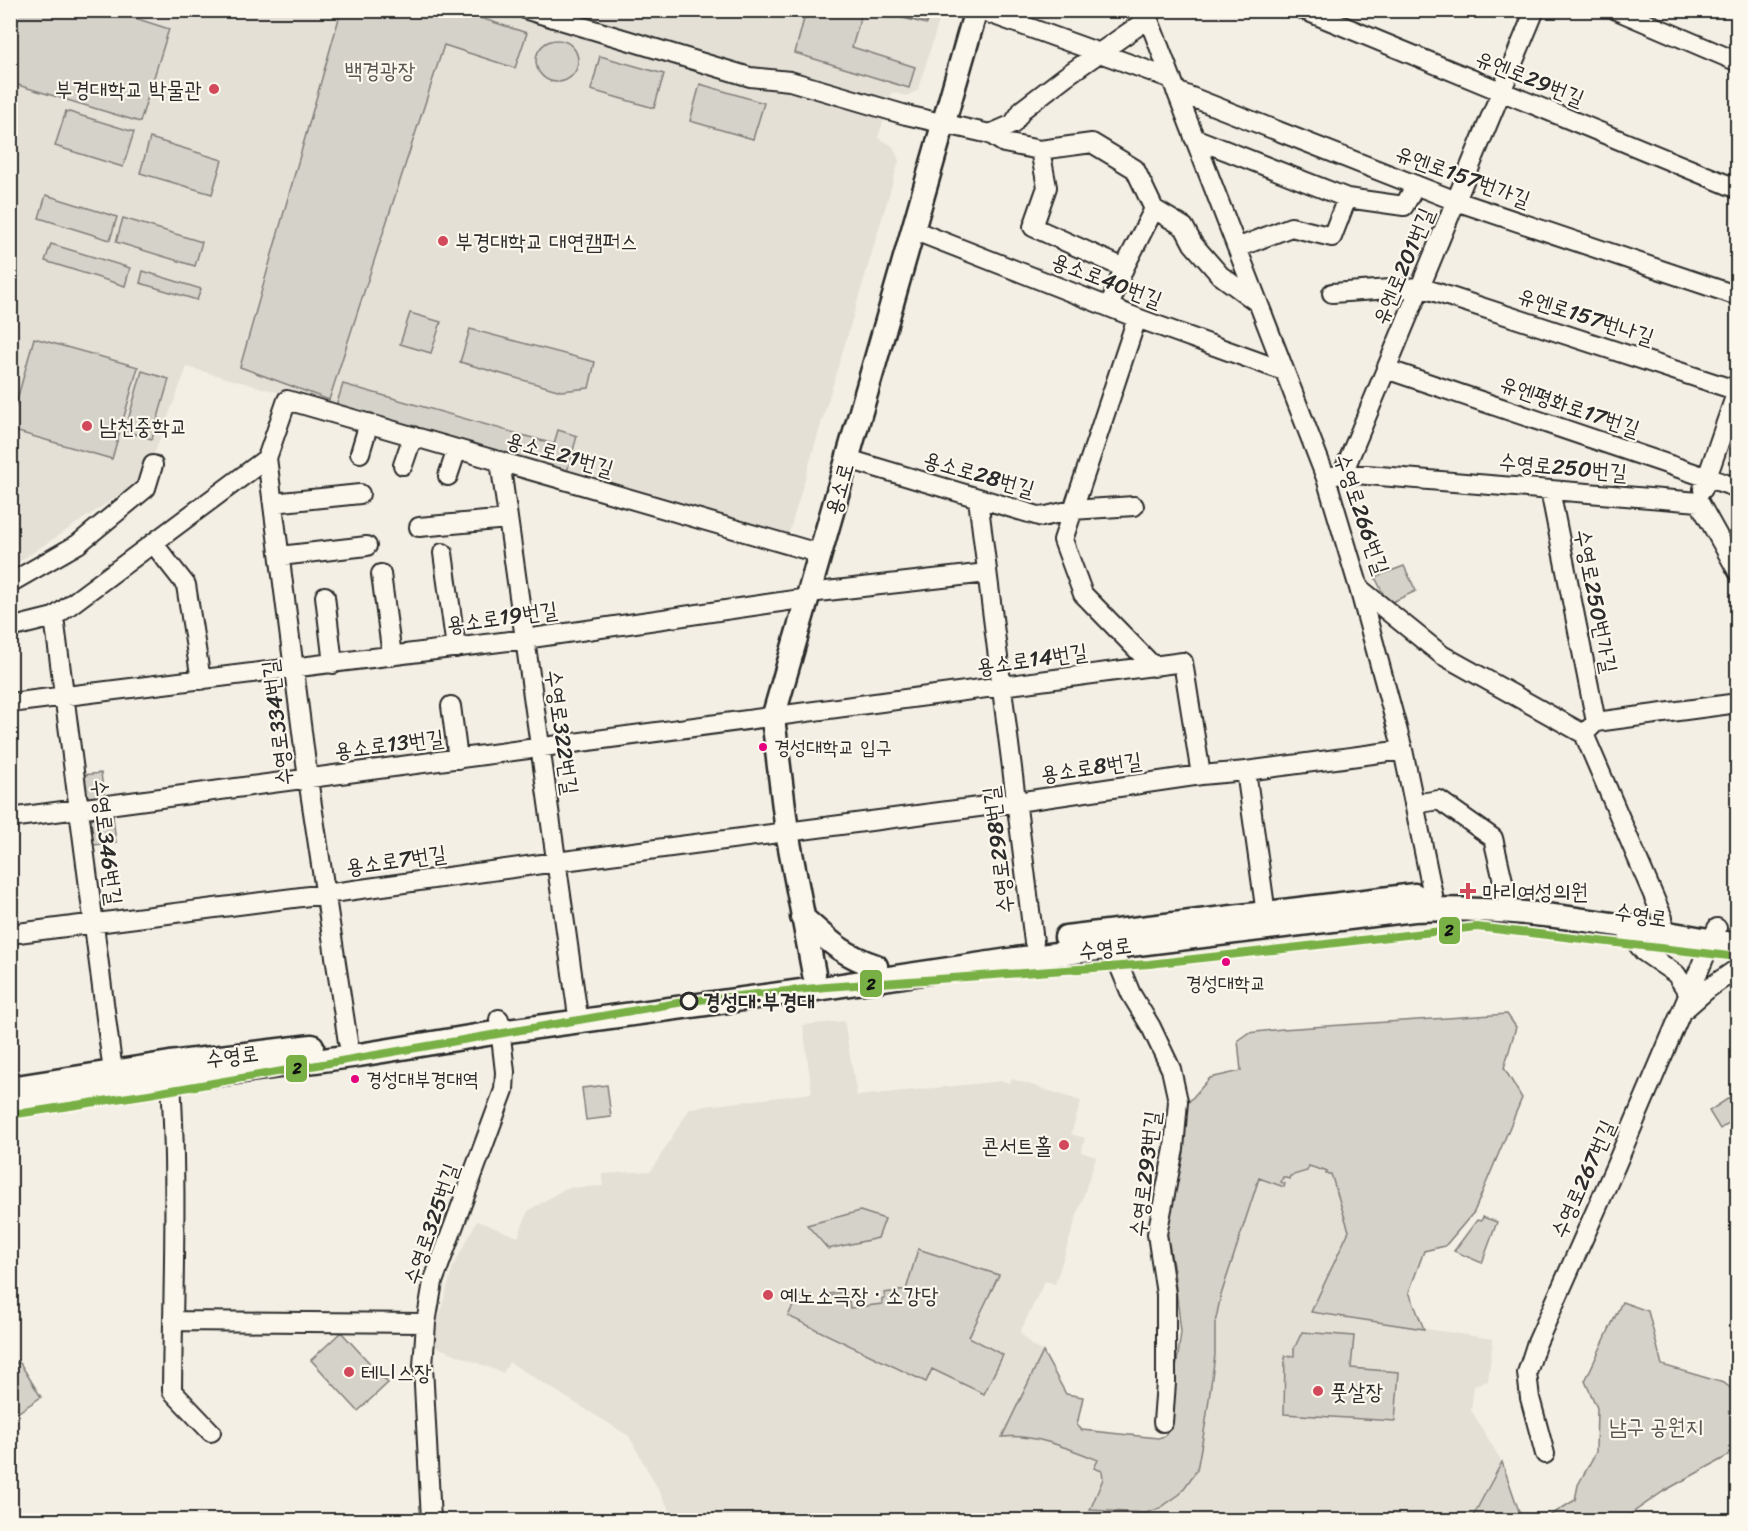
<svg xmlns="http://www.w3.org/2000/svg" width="1748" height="1531" font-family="Sriracha,'Poor Story',sans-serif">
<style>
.built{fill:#e4e0d6}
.green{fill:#d5d2c9;stroke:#807e7a;stroke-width:1.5}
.water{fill:#aca9a2;stroke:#787772;stroke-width:1.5}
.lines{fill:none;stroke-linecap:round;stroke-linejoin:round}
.minor-casing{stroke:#2b2b2b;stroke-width:22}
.major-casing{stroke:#2b2b2b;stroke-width:27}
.minor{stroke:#fbf7ec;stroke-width:18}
.major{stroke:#fbf7ec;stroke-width:22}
.metro-1-casing{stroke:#fbf7ec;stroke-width:12}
.metro-1{stroke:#78b045;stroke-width:8}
.poi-dot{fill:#d1495b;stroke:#fbf7ec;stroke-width:2}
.bus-dot{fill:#e5007d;stroke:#fbf7ec;stroke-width:2}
.stop-dot{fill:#fbf7ec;stroke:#2b2b2b;stroke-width:3}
.labels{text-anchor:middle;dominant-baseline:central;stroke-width:4.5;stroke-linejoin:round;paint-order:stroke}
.bus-label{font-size:20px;fill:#2b2b2b;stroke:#fbf7ec;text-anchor:start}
.park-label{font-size:22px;fill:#565552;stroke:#fbf7ec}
.street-label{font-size:22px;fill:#2b2b2b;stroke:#fbf7ec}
.poi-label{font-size:22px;fill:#2b2b2b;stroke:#fbf7ec;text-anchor:start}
.stop-label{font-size:22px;font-weight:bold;fill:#2b2b2b;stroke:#fbf7ec;text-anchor:start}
.line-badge{stroke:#fbf7ec;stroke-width:2}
.pale-badge-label{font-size:16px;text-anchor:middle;font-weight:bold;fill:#111}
</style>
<rect width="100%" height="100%" fill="#f3efe4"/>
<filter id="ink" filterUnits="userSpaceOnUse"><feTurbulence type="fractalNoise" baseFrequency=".0167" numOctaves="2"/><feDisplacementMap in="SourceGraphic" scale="12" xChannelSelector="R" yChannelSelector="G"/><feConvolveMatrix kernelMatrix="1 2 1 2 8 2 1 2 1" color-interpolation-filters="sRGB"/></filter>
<g filter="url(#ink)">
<!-- built -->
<path class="built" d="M11,11H942L918,90L906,96L892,92L878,138L893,146L899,161L788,536L187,367L145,478L11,567Z
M844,1021L857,1096L1002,1081L1010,1083L1012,1079L1081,1101L1071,1134L1085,1138L1081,1152L1096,1157L1055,1284L1045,1281L1020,1332L1031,1345L1043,1352L1066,1394L1083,1397L1077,1425L1082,1430L1158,1438L1165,1436L1167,1431V1405L1177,1363L1181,1332L1174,1271L1167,1233L1210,1078L1293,1060L1350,1231L1312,1312L1493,1339L1488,1381L1474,1386L1471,1410L1502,1462L1471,1520H686L671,1513L629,1436L509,1362L503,1373L434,1346L438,1321L453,1267L477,1221L518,1237L528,1211L566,1188L603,1186L602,1174L651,1171L690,1108L812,1093L803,1025Z"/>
<!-- green -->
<path class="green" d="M10,11H113L169,29L140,122L11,83Z
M341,11H369L390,16L406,15L416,11H459L527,33L515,68L444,45L329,400L240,367Z
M806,11H841L861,16L852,47L915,67L909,88L795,53Z
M536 61a21 21 0 1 1 42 0a21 21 0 1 1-42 0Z
M600,56L664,74L654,108L591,90Z
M700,84L764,103L753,139L690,121Z
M66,111L134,132L123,167L55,146Z
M150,138L222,160L212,194L140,173Z
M46,195L117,217L110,240L39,218Z
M123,218L202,242L195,266L116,242Z
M51,244L130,268L125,286L45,261Z
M143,271L201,289L197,300L140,283Z
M410,313L441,322L431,353L400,344Z
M470,329L595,362L589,388L561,391L460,362Z
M34,338L138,367L112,459L11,430V422Z
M142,371L169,379L152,439L125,431Z
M343,384L554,444L558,430L577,436L567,472L336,406Z
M1404,566L1416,591L1388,604L1375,577Z
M101,773L104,796L87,798L83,775Z
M113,816L116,843L93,845L90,819Z
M1507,1014L1516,1027L1504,1068L1522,1098L1474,1212L1445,1246L1424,1251L1409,1292L1424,1329L1311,1312L1349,1231L1331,1174H1326L1327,1171L1322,1169L1321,1170L1309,1166L1307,1171L1290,1176L1289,1179L1283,1177L1281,1182L1285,1184L1284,1187L1259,1178L1221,1295L1215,1323V1355L1206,1421L1197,1470L1180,1494L1160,1508L1146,1513L1090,1510L1103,1479L1102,1471L1094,1468L1098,1460C1068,1448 1034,1434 1002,1437L1043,1352L1066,1394L1083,1397L1077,1425L1082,1430L1158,1438L1165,1436L1167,1431V1405L1177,1363L1181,1332L1174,1271L1167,1233L1171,1185L1186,1105L1210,1078L1241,1071L1238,1040L1248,1033L1282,1029Z
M607,1085L611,1117L586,1120L582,1088Z
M1732,1096L1737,1104V1117L1720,1129L1709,1111Z
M860,1211L885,1219L878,1238L828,1249L807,1225Z
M1483,1217L1497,1222L1482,1263L1454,1251L1477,1220L1481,1221Z
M918,1249L999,1275L969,1337L1003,1355L984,1394L932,1369L926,1382L788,1316L797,1298L812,1295L813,1305L839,1301V1296H829V1294L845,1292L846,1301H849L850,1308L882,1304V1299H885L884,1293L906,1290Z
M1622,1302L1648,1311L1662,1365L1724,1383L1737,1393V1451L1664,1491L1622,1520H1543L1575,1500L1578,1485L1596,1452L1597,1408L1585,1381Z
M341,1332L388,1383L358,1411L311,1360Z
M1302,1332L1354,1336L1351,1368L1399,1372L1395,1421L1284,1414L1285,1356H1294V1349Z
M11,1362L20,1363L41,1397L11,1417Z
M1502,1462L1522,1520H1471Z"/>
<!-- water -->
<path class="water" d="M876,11H930L927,24Z"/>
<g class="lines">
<defs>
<path id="minor" d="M527,10L750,77L790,81L906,115L990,134L1004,143L1040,150L1092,143L1135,169L1154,209L1184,227L1193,244L1220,275L1258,303
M980,10L1172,79
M1145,10L1326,478L1359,588L1403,750L1433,895
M1304,10L1738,189
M1616,10L1738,62
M1176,91L1456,201L1738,296
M990,134L1013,124L1023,109L1066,76L1148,19
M1194,138L1347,198L1404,206L1416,185
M1040,150L1047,187L1033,227L1124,268
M913,230L1137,318L1284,371
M1237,248L1291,227L1332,237L1347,198
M1332,293L1420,287L1738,391
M1109,307L1124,268L1154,209
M1137,318L1063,540L1083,594L1154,667
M1386,369L1738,488
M360,453L369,423
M848,459L1042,517L1072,510L1134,506
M500,461L577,1009
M403,465L413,436
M1343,473L1535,10
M448,476L457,449
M1333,476L1343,473L1699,502
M1703,489L1738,388
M1550,490L1596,722
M978,499L1034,942
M1699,502L1738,572
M273,503L360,494
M419,527L508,519
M153,543L186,585L201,680
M443,553L456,648
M280,556L367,546
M381,574L392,656
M10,583L78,544L146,488L153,465
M1359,588L1442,655L1584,734L1663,918
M809,593L987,573
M325,596L333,664
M54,617L113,1072
M10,628L54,617L267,458
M10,703L525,639L808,598
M451,706L458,759
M1588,730L1596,722L1738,703
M1246,771L1266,914
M1414,804L1439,800L1493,838L1507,898
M10,818L1183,662L1201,775
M1622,925L1644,952L1676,974L1689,994
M10,934L325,894L556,862L1017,802L1201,775L1246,771L1403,750
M1111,946L1131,994L1151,1027L1171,1069L1178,1101L1174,1149L1157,1234L1166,1294V1383L1163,1422
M1685,1009L1709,988L1738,968
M348,1042L308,779L267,458L287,400L821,554
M170,1068C178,1175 173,1283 172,1391L211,1432
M174,1321L426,1323
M1545,1454L1530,1398L1527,1373L1536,1345L1616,1165L1717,928
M431,1520L423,1366L426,1323L433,1282L504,1090L505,1072L499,1019"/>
<path id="major" d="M802,917C829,941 841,954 876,966
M1066,937L1415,895
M814,974L787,832L773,718L976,10
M10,1088L170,1063L312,1046
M10,1106L171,1081L359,1055L500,1032L816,989L1016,959L1414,910C1524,905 1630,927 1738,945"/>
</defs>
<!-- minor casing -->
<use href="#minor" class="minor-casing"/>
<!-- major casing -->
<use href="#major" class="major-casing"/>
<!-- minor -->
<use href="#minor" class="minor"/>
<!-- major -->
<use href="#major" class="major"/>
<defs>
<path id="metro-1" d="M10,1115L149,1094L689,1001L826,987L1149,964L1477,927L1738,957"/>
</defs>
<!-- metro-1 casing -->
<use href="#metro-1" class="metro-1-casing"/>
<!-- metro-1 -->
<use href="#metro-1" class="metro-1"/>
</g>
</g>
<!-- markers -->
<g class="poi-dot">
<circle cx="214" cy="89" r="6"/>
<circle cx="443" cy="241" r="6"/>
<circle cx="87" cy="426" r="6"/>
<path d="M1465 882h6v6h6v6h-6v6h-6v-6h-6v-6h6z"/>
<circle cx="1064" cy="1145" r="6"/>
<circle cx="768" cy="1295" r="6"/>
<circle cx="349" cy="1372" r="6"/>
<circle cx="1318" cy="1391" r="6"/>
</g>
<g class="bus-dot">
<circle cx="763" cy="747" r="5"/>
<circle cx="1226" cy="962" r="5"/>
<circle cx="355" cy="1079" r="5"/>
</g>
<circle class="stop-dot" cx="689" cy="1001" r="8"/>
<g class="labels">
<!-- bus labels -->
<g class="bus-label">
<text x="774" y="747">경성대학교 입구</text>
<text x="1226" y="983" text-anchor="middle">경성대학교</text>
<text x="366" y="1079">경성대부경대역</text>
</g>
<!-- park labels -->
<g class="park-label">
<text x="380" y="70">백경광장</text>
<text x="1656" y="1426">남구 공원지</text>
</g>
<!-- street labels -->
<g class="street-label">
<text transform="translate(1530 78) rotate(22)">유엔로29번길</text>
<text transform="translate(1463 176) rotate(20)">유엔로157번가길</text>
<text transform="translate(1403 266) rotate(-67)">유엔로201번길</text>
<text transform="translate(1107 280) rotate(21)">용소로40번길</text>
<text transform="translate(1586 316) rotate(18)">유엔로157번나길</text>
<text transform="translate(1570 406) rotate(19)">유엔평화로17번길</text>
<text transform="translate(560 454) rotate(16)">용소로21번길</text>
<text transform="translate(1563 467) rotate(5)">수영로250번길</text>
<text transform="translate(979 474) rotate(16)">용소로28번길</text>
<text transform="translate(839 489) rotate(-74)">용소로</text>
<text transform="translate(1362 514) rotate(71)">수영로266번길</text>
<text transform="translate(1596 601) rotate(79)">수영로250번가길</text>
<text transform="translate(502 617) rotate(-8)">용소로19번길</text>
<text transform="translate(1032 659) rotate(-8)">용소로14번길</text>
<text transform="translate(277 723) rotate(-97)">수영로334번길</text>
<text transform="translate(562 732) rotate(82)">수영로322번길</text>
<text transform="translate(389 744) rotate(-7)">용소로13번길</text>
<text transform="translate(1091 767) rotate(-8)">용소로8번길</text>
<text transform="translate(107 842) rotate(83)">수영로346번길</text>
<text transform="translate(998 850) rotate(-97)">수영로298번길</text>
<text transform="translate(396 860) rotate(-8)">용소로7번길</text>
<text transform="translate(1641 915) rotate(9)">수영로</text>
<text transform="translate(1105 948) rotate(-7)">수영로</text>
<text transform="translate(232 1056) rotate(-7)">수영로</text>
<text transform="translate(1145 1174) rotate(-83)">수영로293번길</text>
<text transform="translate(1583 1179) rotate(-66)">수영로267번길</text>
<text transform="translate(431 1224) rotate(-71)">수영로325번길</text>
</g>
<!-- poi labels -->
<g class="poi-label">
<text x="202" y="89" text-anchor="end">부경대학교 박물관</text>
<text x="455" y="241">부경대학교 대연캠퍼스</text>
<text x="99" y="426">남천중학교</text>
<text x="1482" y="891">마리여성의원</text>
<text x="1052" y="1145" text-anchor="end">콘서트홀</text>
<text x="780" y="1295">예노소극장 · 소강당</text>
<text x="361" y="1372">테니스장</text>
<text x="1330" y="1391">풋살장</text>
</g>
<!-- stop labels -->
<g class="stop-label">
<text x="703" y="1001">경성대·부경대</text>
</g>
</g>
<g class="line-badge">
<rect x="1438" y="916" width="23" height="29" rx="6" fill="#78b045"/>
<rect x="859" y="969" width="24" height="29" rx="6" fill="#78b045"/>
<rect x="285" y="1054" width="23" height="29" rx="6" fill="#78b045"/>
</g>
<g class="pale-badge-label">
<text x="1449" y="936">2</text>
<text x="871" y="990">2</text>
<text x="297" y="1074">2</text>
</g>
<!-- margin -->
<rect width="1748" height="1531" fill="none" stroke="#fbf7ec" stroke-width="36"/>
<rect x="18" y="18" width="1712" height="1495" fill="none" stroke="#2b2b2b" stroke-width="2" filter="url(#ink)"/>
</svg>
